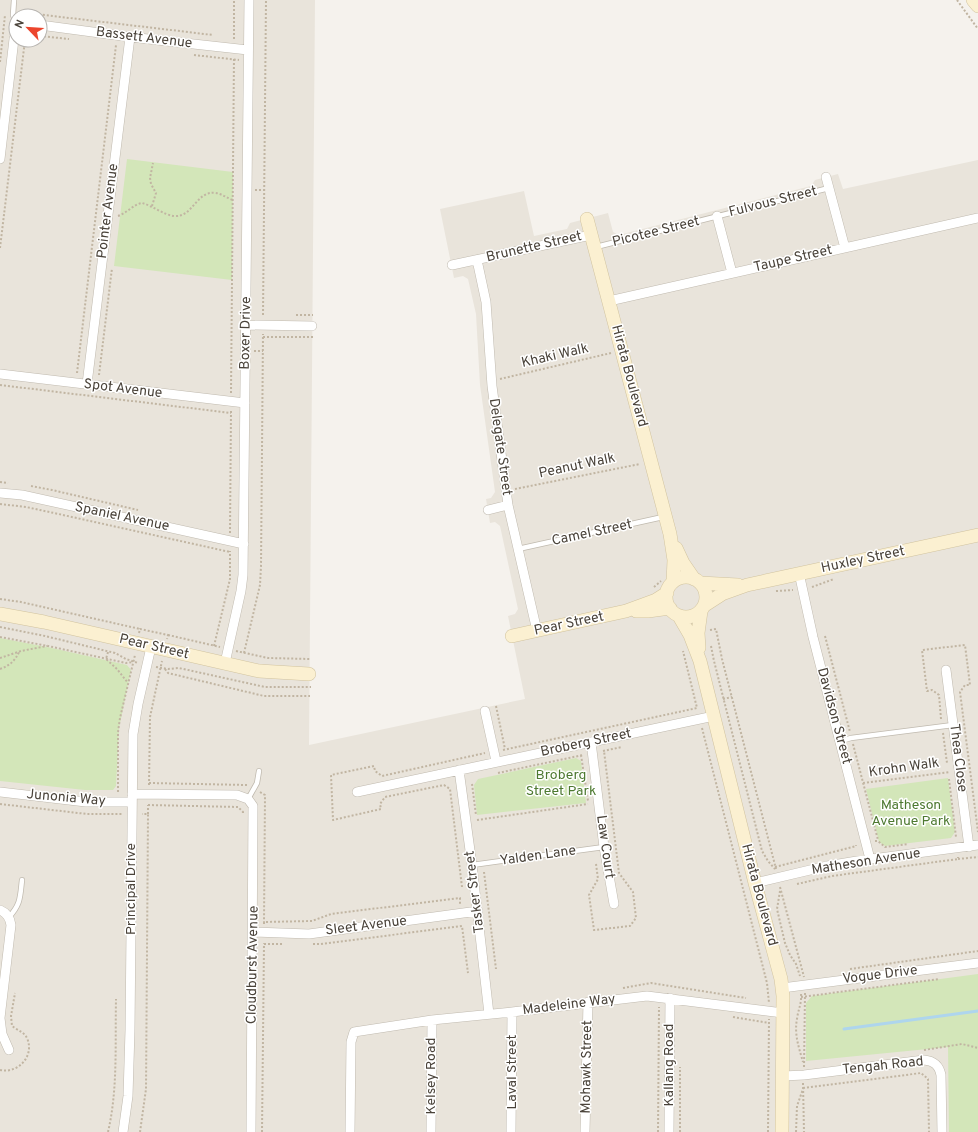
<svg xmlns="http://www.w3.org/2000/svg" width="978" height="1132" font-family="Overpass,sans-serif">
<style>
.residential{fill:#e9e4db;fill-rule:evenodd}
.green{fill:#d3e6b9}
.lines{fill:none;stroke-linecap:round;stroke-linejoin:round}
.stream{stroke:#aed5ed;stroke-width:3}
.lane-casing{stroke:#c0baaf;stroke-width:6}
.street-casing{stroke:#c0baaf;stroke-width:10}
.secondary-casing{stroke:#d1c39f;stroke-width:14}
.path{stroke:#c1b5a2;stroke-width:2;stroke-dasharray:2 2;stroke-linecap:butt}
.lane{stroke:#fff;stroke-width:4.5}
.street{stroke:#fff;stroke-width:9}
.secondary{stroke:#fbf0d1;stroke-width:13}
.labels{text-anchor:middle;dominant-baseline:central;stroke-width:3;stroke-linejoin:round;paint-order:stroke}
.street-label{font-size:14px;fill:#4a433a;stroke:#fff}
.park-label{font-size:14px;fill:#4d7930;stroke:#fff}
</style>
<rect width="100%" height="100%" fill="#f5f2ed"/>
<!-- residential -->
<path class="residential" d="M0,0H315L309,745L525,699L508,616L515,614L518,609L500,526L495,522L490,523L486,499L491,498L495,492L480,385L476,314L468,279L463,276L454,278L440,209L524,191L534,236L567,229L570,223L608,213L613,232L619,235L811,186L815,180L838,174L843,189L978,160V1132H0ZM16,16H40V40H16Z"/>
<!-- green -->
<path class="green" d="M127,159L233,172L232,280L114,266Z
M0,638L52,648L127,665L131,670L119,728L116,786L113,790H85L0,781Z
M576,758L581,761L586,803L477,815L474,785L478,779Z
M948,778L955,832L951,838L885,846L879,842L866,789Z
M978,974V1132H949L948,1047L806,1061V1003L812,996Z"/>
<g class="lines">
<!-- stream -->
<path class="stream" d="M844,1029L978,1011"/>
<defs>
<path id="lane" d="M14,0L13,15L16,23
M596,247L829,188
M518,549L663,517
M841,741L851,738L953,725
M248,799L257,783L259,771
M472,865L604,847
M9,917C21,904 20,897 22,880"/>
<path id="street" d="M40,25L130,37L248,50
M0,159L14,39L16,33
M826,177L845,248
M717,216L732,273
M477,260L486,302L492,386L508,505L537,631
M452,265L591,235
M609,301L978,218
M246,325L312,326
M0,374L245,403
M87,384L130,37
M0,493L22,495L244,544
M488,510L508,505
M799,573L813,637L870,859
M225,663L241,591L243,575L249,0
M946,670L969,847
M485,711L496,761
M591,742L604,847L614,904
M459,770L472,865L489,1014
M0,792L86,802H132
M357,792L714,716
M132,794L237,795L248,799L253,806L251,1132
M755,883L827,866L857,861L978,845
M0,910C7,913 10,918 11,925L0,1018L2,1034L9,1050
M253,932L309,934L478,911
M782,988L978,963
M783,1076L804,1075L924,1060C934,1061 939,1065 941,1075L942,1132
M123,1132L128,1096L130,1030L133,734L138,704L151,647
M350,1132L351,1042L354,1032L432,1020L512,1012L647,996L783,1013
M431,1132L432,1020
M511,1132L512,1012
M585,1132L588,1002
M669,1132L670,998"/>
<path id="secondary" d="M973,0L978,6
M587,219L670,534L674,560L673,582
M676,548L683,563L694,579
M666 597a20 20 0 1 1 40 0a20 20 0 1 1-40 0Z
M700,583L738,585
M705,605L722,594L747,585L978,535
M636,611H648L670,608
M0,614L44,622L259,671L309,674
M679,616L690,635L700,661L755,883L781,979L783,996L782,1132
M512,636L626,611L656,600L667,593
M699,648L698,633L701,611"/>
</defs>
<!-- lane casing -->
<use href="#lane" class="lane-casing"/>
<!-- street casing -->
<use href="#street" class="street-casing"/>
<!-- secondary casing -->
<use href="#secondary" class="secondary-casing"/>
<!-- path -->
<path class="path" d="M957,0L978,29
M19,12L213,35
M40,36L69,39
M234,39V0
M194,55L239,60
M0,62L5,15
M255,190H264
M152,206L156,193L151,184L150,178L153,163
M118,216C127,213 134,204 142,203C153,206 164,215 174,216C193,218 196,190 216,193C222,194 227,198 233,200
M0,248L25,40
M263,315L266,0
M296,315H313
M263,337H313
M254,351H263
M77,373L116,45
M99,375L112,268
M500,379L611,353
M0,385L231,413
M231,393L234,57
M0,482L8,483
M31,486L52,490L138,510
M515,489L640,464
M0,504L26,507L54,513L230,552
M230,533L231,411
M654,587L661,581
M812,587L834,579
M776,591L793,590
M0,599L21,602L140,629
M0,627L45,636L115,653L126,659L138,663
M710,630L716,629L722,659L776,869
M139,633L140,629L168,635L167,639
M168,635L220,647
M825,636L850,732
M0,637L48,646L126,663L133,662
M214,646L230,579V551
M711,646L714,661L762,851L768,861L775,869
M236,651L268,658L310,659
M108,652L106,659L117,669L128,683
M244,653L260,585L261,566L263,334
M0,658L21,651L47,646
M156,667L168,669L179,668L265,687H311
M0,669C9,666 15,661 19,652
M165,669L168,673L264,696H310
M723,699L732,697
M496,706L505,749
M941,719L939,695L932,690L927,691L922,650L965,645L970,685H965L960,692L978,832
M702,728L767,983L769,1003
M943,733L947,763
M853,744L878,840
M503,750L697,708L683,651
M603,751L622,747
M581,755L588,801
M498,773L583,755
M949,779L956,837
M149,783L247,785
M863,783L950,772
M472,784L476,815
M149,785L150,717L162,661
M118,792V732L120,718L135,655
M260,792L265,795L264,922
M0,804L87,814H123
M148,805L238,807L243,812V814
M148,814V805
M477,820L588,804
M875,841H878L885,847L908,844
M958,859L978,857
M596,864L598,879L589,895L594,930L630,926L636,918L633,892L619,873L604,751
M775,867L856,846V845
M484,872L496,969
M797,884L832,876L958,859V857
M462,887L450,789L444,785L385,797L380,804L381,809L333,820L331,775L374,766L375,771L382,776L485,753
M780,887L804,977
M780,891L777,909L785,943L790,955L796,964L800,976
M264,924V922L312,921L331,914L460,898V905
M313,944H321L462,926L468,973
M850,969L978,951
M623,988L651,983L746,998
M801,994C802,1003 798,1010 797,1019C794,1034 799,1048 803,1062
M801,997L939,979
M733,1017L769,1023
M924,1050L962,1044L978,1048
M804,1067L805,993
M0,1070C18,1074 35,1056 27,1038C24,1032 17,1030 12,1026L11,1016L15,993
M803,1083L804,1132
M803,1088L921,1073L928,1079L929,1132
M108,1132C118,1089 115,1044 116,999
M140,1132L146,1089L148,814H142
M262,1132L264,944H284
M658,1132L659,1007
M680,1132V1067
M768,1132L769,1019
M796,1132L797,1106L803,1089"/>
<!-- lane -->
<use href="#lane" class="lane"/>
<!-- street -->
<use href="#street" class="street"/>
<!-- secondary -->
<use href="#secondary" class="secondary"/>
</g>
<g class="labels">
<!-- street labels -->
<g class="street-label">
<text transform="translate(144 38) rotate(7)">Bassett Avenue</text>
<text transform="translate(773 202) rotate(-14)">Fulvous Street</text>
<text transform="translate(108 211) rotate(-83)">Pointer Avenue</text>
<text transform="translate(656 232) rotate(-14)">Picotee Street</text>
<text transform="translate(534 247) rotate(-13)">Brunette Street</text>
<text transform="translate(793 259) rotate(-13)">Taupe Street</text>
<text transform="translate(246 333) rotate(-89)">Boxer Drive</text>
<text transform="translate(555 356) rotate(-13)">Khaki Walk</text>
<text transform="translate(629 376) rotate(75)">Hirata Boulevard</text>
<text transform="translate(123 389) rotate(7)">Spot Avenue</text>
<text transform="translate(500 447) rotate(82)">Delegate Street</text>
<text transform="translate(577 466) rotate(-12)">Peanut Walk</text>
<text transform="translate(122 517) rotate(12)">Spaniel Avenue</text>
<text transform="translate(592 533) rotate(-12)">Camel Street</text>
<text transform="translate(863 560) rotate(-12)">Huxley Street</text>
<text transform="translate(569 624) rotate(-12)">Pear Street</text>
<text transform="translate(154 647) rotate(13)">Pear Street</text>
<text transform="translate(834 716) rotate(75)">Davidson Street</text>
<text transform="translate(586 743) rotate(-12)">Broberg Street</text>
<text transform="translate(958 758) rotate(83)">Thea Close</text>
<text transform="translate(904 768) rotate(-8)">Krohn Walk</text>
<text transform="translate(66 798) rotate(5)">Junonia Way</text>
<text transform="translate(605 847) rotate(82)">Law Court</text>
<text transform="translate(538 856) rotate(-8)">Yalden Lane</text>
<text transform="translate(866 862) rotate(-9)">Matheson Avenue</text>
<text transform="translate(131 889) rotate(-90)">Principal Drive</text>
<text transform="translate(475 892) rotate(-97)">Tasker Street</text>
<text transform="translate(759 895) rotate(75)">Hirata Boulevard</text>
<text transform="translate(366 926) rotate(-7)">Sleet Avenue</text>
<text transform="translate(253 965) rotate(-89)">Cloudburst Avenue</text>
<text transform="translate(880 975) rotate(-7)">Vogue Drive</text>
<text transform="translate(569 1005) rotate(-7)">Madeleine Way</text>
<text transform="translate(669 1065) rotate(-90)">Kallang Road</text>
<text transform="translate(883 1066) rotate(-6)">Tengah Road</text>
<text transform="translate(587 1067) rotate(-89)">Mohawk Street</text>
<text transform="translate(512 1072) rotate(-90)">Laval Street</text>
<text transform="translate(431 1076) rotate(-90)">Kelsey Road</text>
</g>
<!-- park labels -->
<g class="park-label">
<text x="561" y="775">Broberg<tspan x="561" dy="16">Street Park</tspan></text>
<text x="911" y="805">Matheson<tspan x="911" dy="16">Avenue Park</tspan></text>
</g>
</g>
<!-- north arrow -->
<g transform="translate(28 28) rotate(295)"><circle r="19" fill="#ffffff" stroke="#b7b4b0"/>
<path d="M0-3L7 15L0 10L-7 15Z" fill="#ec452d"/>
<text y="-6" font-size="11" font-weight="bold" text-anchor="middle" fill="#4a433a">N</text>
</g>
</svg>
